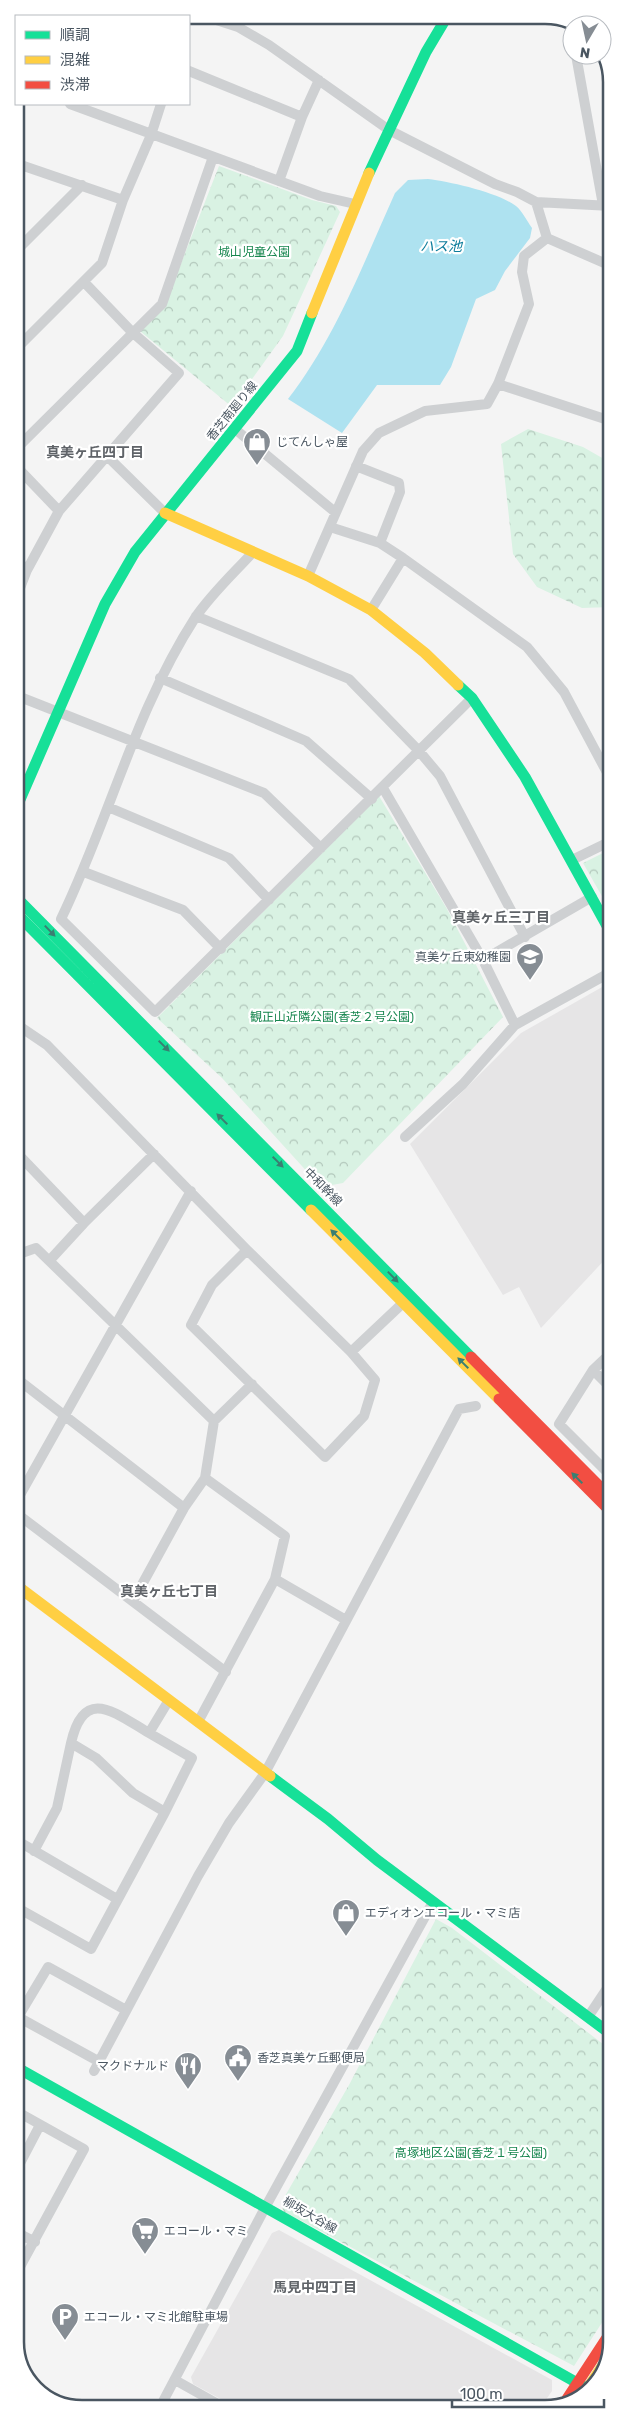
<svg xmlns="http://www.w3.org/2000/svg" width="627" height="2424" font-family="Rubik,'Noto Sans JP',sans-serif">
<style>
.education{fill:#e6e5e6}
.forest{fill:url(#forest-crowns)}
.water{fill:#aee2f0}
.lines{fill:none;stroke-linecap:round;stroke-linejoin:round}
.river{stroke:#aee2f0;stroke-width:19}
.street{stroke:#ced0d2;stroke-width:10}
.fast{stroke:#16e098;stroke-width:11}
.slow{stroke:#ffcf43;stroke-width:11}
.jam{stroke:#f24e42;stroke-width:11}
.oneway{fill:#3a7f72}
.labels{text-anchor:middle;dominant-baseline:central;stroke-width:4.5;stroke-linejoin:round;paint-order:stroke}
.park-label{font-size:12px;fill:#17864f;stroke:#fff}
.street-label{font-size:12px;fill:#4a5661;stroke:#fff}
.poi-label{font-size:12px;fill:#4a5661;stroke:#fff;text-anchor:start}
.water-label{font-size:14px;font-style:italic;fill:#0c7c9b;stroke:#fff}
.neighbourhood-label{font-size:14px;font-weight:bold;fill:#5f6368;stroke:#fff}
.rim{fill:none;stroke:#4a5661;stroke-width:2.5}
</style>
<defs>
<pattern id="forest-crowns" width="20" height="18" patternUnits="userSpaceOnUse" patternTransform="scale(1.25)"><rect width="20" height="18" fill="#d9f2e3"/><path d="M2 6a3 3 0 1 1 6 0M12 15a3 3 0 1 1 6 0" fill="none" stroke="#b2c7bb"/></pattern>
</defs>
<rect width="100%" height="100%" fill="#f4f4f4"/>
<!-- education -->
<path class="education" d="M611,982V1253L541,1328L519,1287L503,1295L410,1144L521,1033Z
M279,2230L552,2380V2391L540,2408H237L193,2384L191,2377L272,2233Z"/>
<!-- forest -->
<path class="forest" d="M219,166L312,200L336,206L340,212L283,336L232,407L140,331L164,307Z
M528,429L583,447L611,463V607L582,608L537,587L513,554L501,444Z
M379,796L447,909L503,1017L343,1183L321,1187L222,1078L157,1018Z
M611,849V912L583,863Z
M436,1919L452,1928L612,2051V2307L574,2366L298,2219L284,2212L282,2207L285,2196L349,2085Z"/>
<!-- water -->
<path class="water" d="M428,179C451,182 497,192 516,206C522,211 527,221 532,228L530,238L505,271L495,290L476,299L451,367L440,385H377L342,433L288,399C336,337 363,264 395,193L408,180Z"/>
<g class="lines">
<!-- river -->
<path class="river" d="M611,190V199"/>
<!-- street -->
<path class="street" d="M201,15L238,27L269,45L389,130L495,184L517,192L536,202L611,206
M189,19L190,15
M570,23L572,35
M576,55L603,205
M189,71L302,117
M15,84H16
M70,104L320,196L355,204
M15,163L123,200
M279,181L302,117L319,80
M536,202L547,238
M547,238L611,266
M15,252L82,185
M15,350L102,263L123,200L151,135L161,104
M498,384L611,421
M235,429L335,512
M15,450L162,304L213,157
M107,456L165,513
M15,465L59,511L179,373L132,332L84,282
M356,466L399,483L400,492L380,543
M330,527L380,543L403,558
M253,552C234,573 211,594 195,618C135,711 109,820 61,919L155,1012L472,698
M15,559L27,570L15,601
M27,570L59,511
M308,576L363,451L379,433L425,411L487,404L498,384L529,304L522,272L524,256L547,238
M371,610L403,558L527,647L564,692L611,780
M196,616L349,679L419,751L440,776L525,937
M160,678L306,741L372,799
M15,695L264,793L321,848
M383,788L483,960L515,1025
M108,807L229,858L269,900
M572,860L611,841
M84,872L183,910L221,949
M483,960L592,897
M16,1024L47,1045L247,1250L351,1352L375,1380L364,1416L325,1457L191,1325L212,1285L247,1250
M405,1137L463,1084L515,1025L611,972
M16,1152L84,1223L154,1154
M16,1255L36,1248L214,1421L205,1478L184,1508L133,1601
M50,1260L84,1223
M351,1352L404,1302
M611,1353L593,1370L559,1424L611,1476
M593,1370L611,1388
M16,1378L184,1508
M214,1421L252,1384
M16,1502L191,1191
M16,1513L226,1672
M275,1579L346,1620
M198,1722L275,1579L285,1536L205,1478
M149,1733C115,1713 84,1685 71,1743L96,1758L133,1793L165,1812L192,1758L149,1733L169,1700
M16,1840L117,1899
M34,1851L57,1808L71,1743
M16,1907L91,1949L165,1812
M588,2017L612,1981
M98,2061L18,2017L48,1967L126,2010
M94,2071L198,1876L229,1823L265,1773L459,1409L476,1406
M16,2111L84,2149L16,2274
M16,2171L40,2125
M16,2232L35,2242
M175,2380L225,2408
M159,2409L266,2206L433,1902"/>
<!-- fast -->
<path class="fast" d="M369,173L426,52L448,15
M458,685L472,698L525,777L611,933
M15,811L105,604L135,552L297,351L312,313
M15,896L471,1357
M15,912L311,1210
M270,1776L328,1819L377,1860L612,2035
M16,2067L588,2389"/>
<!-- slow -->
<path class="slow" d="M312,313L369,173
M165,513L308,576L371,610L425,653L458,685
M311,1210L499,1399
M16,1585L270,1776
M586,2391L603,2365"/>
<!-- jam -->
<path class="jam" d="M471,1357L611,1498
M499,1399L612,1513
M563,2405L612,2330"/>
</g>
<!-- one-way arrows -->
<defs><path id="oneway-solid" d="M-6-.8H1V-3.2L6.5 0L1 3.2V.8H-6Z" transform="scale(1.25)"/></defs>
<g class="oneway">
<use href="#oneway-solid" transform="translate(50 931) rotate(46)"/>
<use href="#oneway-solid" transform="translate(164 1046) rotate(45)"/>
<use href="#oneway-solid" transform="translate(222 1119) rotate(-135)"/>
<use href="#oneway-solid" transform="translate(278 1162) rotate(45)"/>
<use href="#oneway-solid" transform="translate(336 1235) rotate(-135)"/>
<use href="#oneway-solid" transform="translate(393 1277) rotate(46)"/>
<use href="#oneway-solid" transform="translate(463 1363) rotate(-135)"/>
<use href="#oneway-solid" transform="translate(577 1478) rotate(-135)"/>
</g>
<!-- icons -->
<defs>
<symbol id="shop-pin" viewBox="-11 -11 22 30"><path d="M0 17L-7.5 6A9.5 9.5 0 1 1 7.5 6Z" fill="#868d94" stroke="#fff"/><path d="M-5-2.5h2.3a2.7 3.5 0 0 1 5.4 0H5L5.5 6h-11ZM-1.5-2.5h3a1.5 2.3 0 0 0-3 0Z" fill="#fff"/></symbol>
<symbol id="school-pin" viewBox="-11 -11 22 30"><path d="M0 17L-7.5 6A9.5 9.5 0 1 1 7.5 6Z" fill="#868d94" stroke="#fff"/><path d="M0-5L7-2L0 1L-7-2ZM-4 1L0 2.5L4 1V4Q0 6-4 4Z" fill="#fff"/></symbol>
<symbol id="civic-pin" viewBox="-11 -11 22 30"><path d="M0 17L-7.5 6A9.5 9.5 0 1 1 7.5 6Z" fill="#868d94" stroke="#fff"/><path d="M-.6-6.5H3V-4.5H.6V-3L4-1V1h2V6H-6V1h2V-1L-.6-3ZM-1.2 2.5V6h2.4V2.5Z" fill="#fff"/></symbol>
<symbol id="restaurant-pin" viewBox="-11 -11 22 30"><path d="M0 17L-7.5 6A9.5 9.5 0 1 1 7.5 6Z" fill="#868d94" stroke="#fff"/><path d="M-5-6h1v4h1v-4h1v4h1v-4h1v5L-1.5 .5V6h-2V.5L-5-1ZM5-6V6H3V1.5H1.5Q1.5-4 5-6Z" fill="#fff"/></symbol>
<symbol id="supermarket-pin" viewBox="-11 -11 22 30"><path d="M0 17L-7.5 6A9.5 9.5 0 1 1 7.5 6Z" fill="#868d94" stroke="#fff"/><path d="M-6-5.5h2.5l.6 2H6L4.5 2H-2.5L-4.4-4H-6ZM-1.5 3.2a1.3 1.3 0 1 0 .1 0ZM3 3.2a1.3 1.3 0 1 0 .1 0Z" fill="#fff"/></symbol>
<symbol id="parking-pin" viewBox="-11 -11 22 30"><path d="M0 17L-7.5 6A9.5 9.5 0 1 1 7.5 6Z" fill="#868d94" stroke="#fff"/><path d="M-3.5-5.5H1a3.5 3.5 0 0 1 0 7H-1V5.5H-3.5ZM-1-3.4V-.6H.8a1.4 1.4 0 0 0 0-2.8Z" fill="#fff"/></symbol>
</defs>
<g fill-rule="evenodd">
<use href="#shop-pin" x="241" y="426" width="32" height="43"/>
<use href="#school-pin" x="514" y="941" width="32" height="43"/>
<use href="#shop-pin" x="330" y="1897" width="32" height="43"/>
<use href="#civic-pin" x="222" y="2042" width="32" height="43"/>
<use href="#restaurant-pin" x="172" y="2050" width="32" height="43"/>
<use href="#supermarket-pin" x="129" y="2215" width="32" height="43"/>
<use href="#parking-pin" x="49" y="2301" width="32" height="43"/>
</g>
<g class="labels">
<!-- park labels -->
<g class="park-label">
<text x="254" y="252">城山児童公園</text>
<text x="332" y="1017">観正山近隣公園(香芝２号公園)</text>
<text x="471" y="2153">高塚地区公園(香芝１号公園)</text>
</g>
<!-- street labels -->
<g class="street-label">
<text transform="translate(232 411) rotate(-51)">香芝南廻り線</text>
<text transform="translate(323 1187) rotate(45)">中和幹線</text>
<text transform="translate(310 2215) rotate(30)">柳坂大谷線</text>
</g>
<!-- poi labels -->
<g class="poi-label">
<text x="276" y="442">じてんしゃ屋</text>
<text x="511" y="957" text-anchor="end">真美ケ丘東幼稚園</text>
<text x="365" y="1913">エディオンエコール・マミ店</text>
<text x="257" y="2058">香芝真美ケ丘郵便局</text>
<text x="169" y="2066" text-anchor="end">マクドナルド</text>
<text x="164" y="2231">エコール・マミ</text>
<text x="84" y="2317">エコール・マミ北館駐車場</text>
</g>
<!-- water labels -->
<g class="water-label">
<text x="441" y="246">ハス池</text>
</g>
<!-- neighbourhood labels -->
<g class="neighbourhood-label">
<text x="95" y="452">真美ヶ丘四丁目</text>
<text x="501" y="917">真美ヶ丘三丁目</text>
<text x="169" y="1591">真美ヶ丘七丁目</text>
<text x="315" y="2287">馬見中四丁目</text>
</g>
</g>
<!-- crop -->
<path d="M0 0H627V2424H0ZM82 24H545A58 58 0 0 1 603 82V2342A58 58 0 0 1 545 2400H82A58 58 0 0 1 24 2342V82A58 58 0 0 1 82 24Z" fill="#fff" fill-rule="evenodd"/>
<path class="rim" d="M82 24H545A58 58 0 0 1 603 82V2342A58 58 0 0 1 545 2400H82A58 58 0 0 1 24 2342V82A58 58 0 0 1 82 24Z"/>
<!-- legend -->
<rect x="15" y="15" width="175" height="90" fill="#ffffff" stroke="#b7bbc0"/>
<rect x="25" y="31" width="25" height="8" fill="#16e098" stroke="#b7bbc0"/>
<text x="60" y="40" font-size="15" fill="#4a5661">順調</text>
<rect x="25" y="56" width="25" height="8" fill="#ffcf43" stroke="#b7bbc0"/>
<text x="60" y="65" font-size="15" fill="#4a5661">混雑</text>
<rect x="25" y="81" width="25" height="8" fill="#f24e42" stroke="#b7bbc0"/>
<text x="60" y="90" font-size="15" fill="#4a5661">渋滞</text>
<!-- north arrow -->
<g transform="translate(587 40) rotate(189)"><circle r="24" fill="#ffffff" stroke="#b7bbc0"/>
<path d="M0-4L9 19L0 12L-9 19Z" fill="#868d94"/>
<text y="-8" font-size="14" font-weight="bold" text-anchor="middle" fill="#4a5661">N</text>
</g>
<!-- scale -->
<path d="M452 2399v8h152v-8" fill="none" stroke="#4a5661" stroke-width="2.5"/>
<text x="460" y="2399" font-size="15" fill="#4a5661" stroke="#ffffff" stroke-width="4" paint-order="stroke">100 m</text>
</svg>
